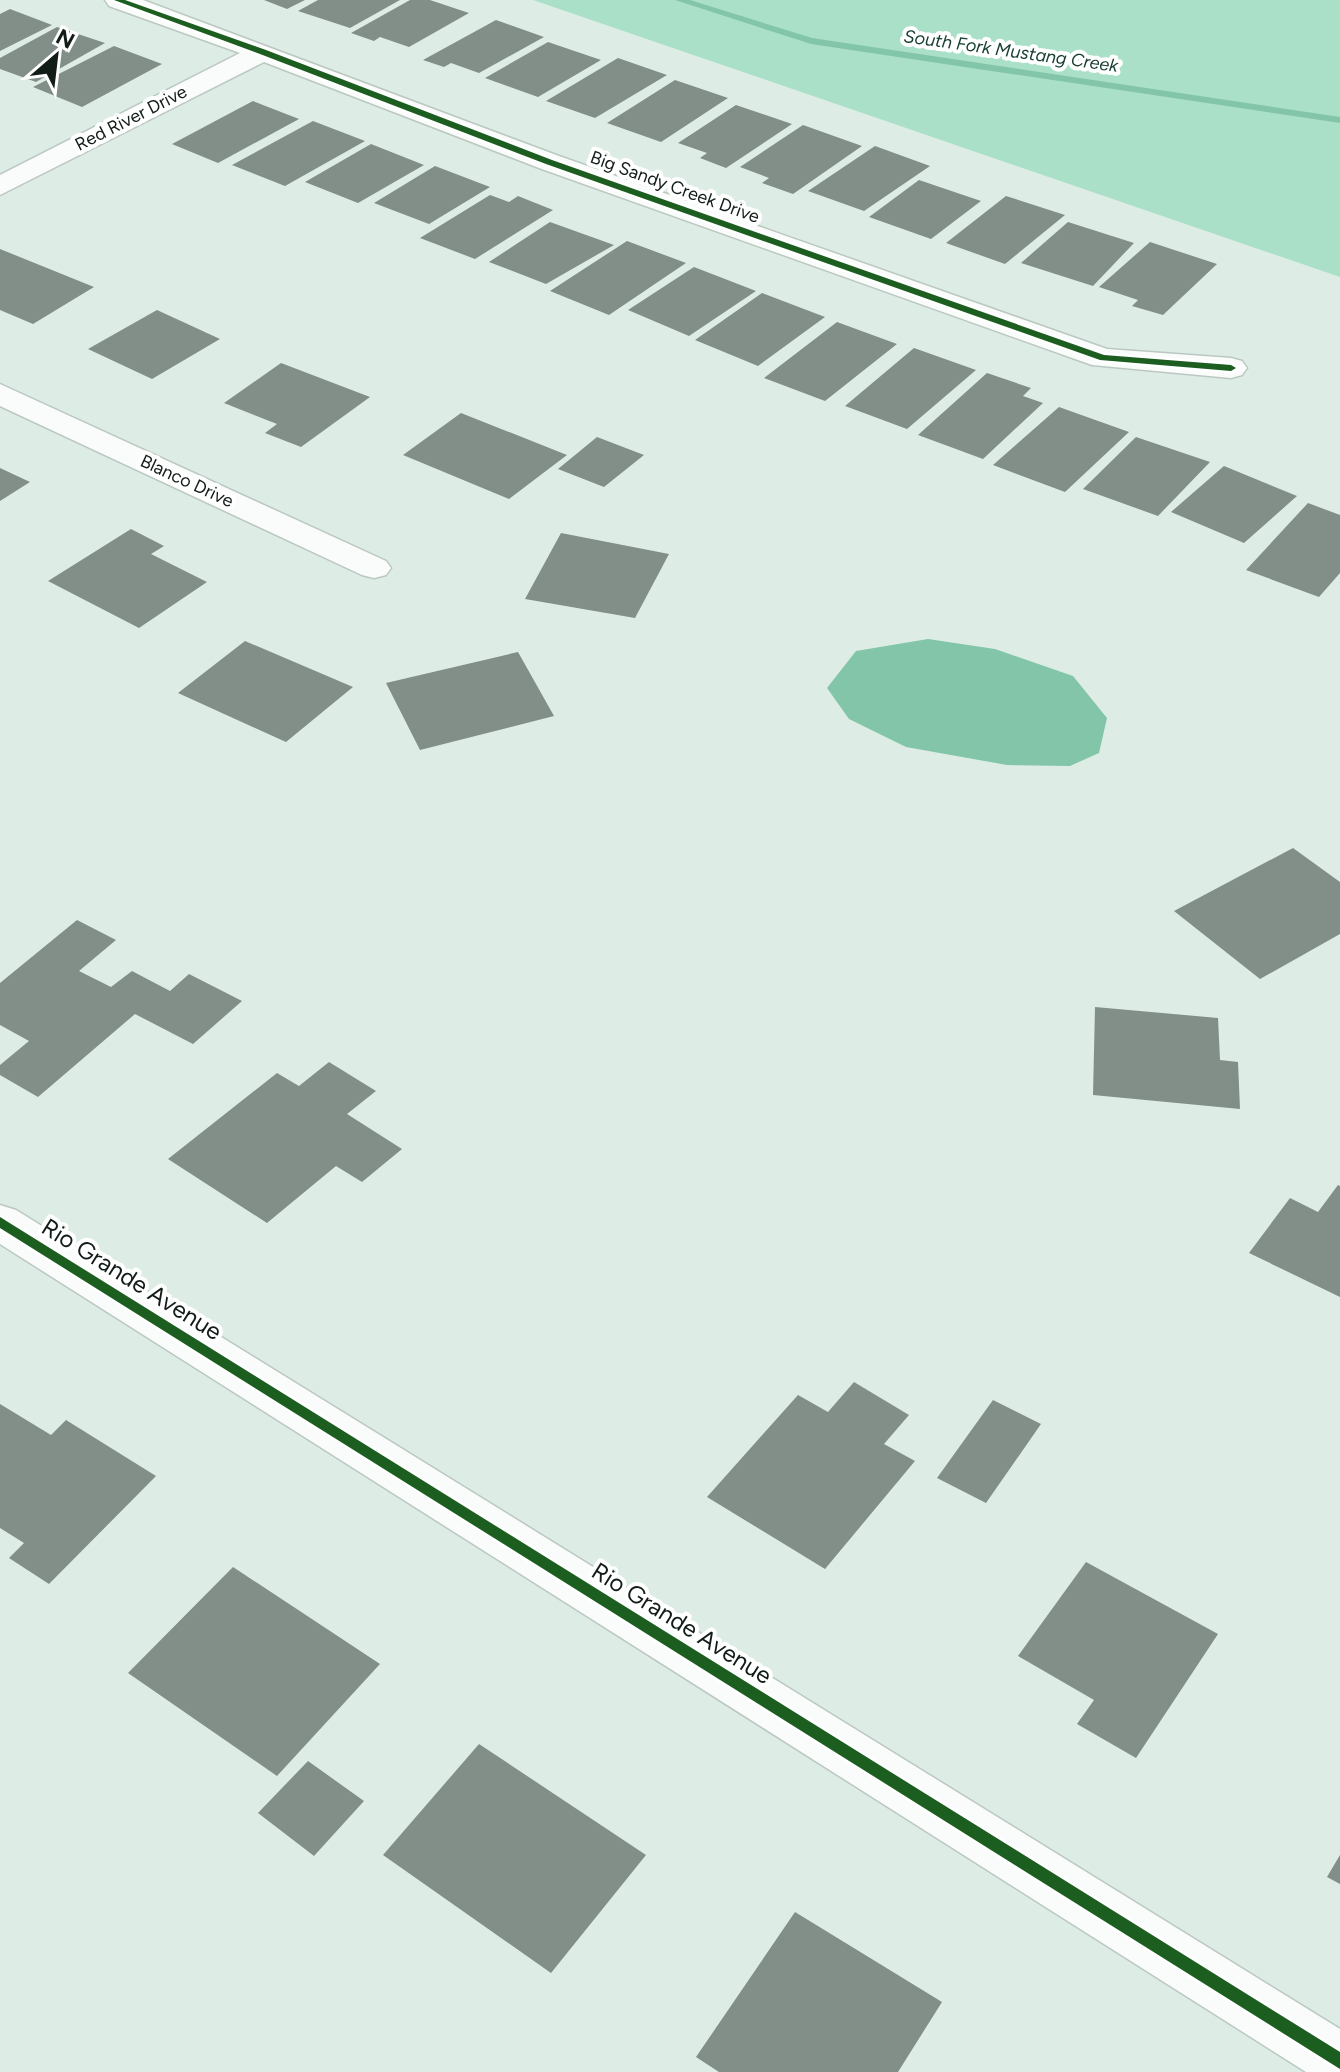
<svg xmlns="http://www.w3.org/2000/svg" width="1340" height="2072" font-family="Figtree,sans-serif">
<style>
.green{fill:#abe0c8}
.water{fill:#83c5a9}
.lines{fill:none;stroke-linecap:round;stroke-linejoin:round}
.stream{fill:#83c5a9;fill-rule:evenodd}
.building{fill:#828e88}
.street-casing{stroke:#bbc8c1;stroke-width:3}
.street{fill:#fafcfb;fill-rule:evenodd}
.cycleway-casing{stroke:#fff;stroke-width:5}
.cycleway{fill:#1b5e20;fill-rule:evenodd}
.labels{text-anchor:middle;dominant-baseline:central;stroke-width:8;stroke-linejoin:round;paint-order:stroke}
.far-water-label{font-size:18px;font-style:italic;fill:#194030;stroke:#fff}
.far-street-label{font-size:18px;fill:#121d18;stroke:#fff}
.near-street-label{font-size:24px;fill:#121d18;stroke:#fff}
</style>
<rect width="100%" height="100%" fill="#ddede5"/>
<!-- green -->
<path class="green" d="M533,0H1340V277Z"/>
<!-- water -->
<path class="water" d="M928,639L995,649L1073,676L1107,718L1099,753L1070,766L1007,765L906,747L849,719L827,688L856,651Z"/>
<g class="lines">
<!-- stream -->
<path class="stream" d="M675,0H690L812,38L1340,117V123L811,44Z"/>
</g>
<!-- building -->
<path class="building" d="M264,0H305L287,9Z
M318,0H400L350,28L298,11Z
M410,0H430L469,13L409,47L380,37L374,41L351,33Z
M10,9L52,25L0,51V14Z
M496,20L544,37L479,73L451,63L444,67L423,60Z
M57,27L105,43L36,82L0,69V58Z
M548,42L601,60L538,97L485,78Z
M114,46L162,64L82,107L33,87Z
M618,58L667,75L595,118L546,101Z
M675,80L728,98L661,142L607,123Z
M253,101L299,119L218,163L172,144Z
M736,105L792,124L726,168L700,158L707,153L678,143Z
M313,121L365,141L285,186L232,165Z
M803,125L862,146L793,194L762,183L769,178L740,167Z
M371,144L424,165L358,203L305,182Z
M875,146L930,166L864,211L808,191Z
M435,166L490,187L429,224L374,203Z
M919,180L981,201L931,239L869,217Z
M490,195L509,202L518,196L553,210L475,259L420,238Z
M1006,196L1065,215L1005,264L946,243Z
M550,222L614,245L546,284L489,262Z
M1068,222L1134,243L1093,286L1021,263Z
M627,241L686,263L609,315L550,291Z
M1150,242L1217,264L1163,315L1132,306L1138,300L1099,287Z
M0,249L94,287L33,324L0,310Z
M694,267L756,291L689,336L628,310Z
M762,293L825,317L758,366L695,340Z
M157,310L220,339L152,379L88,349Z
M837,322L897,344L825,401L764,378Z
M914,348L976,370L907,429L845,406Z
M281,363L370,397L301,447L265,433L277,424L224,403Z
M987,373L1031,388L1023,396L1043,403L983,459L918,435Z
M1059,407L1129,432L1065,492L993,465Z
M461,413L567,455L509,499L403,455Z
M597,437L644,455L604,487L558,469Z
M1136,437L1210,462L1158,516L1083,489Z
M1224,466L1297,496L1244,543L1171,512Z
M0,468L30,482L0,501Z
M1308,503L1340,515V573L1319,597L1246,570Z
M131,529L164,546L151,554L207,582L139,628L48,581Z
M561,533L669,554L635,618L525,599Z
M245,641L353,687L286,742L178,693Z
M518,652L554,716L420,750L386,683Z
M1293,848L1340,882V934L1260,979L1174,911Z
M77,920L116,940L79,971L111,987L132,971L170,991L189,974L242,1001L193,1044L135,1014L38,1097L0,1075V1065L29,1041L0,1025V983Z
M1095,1007L1218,1018L1220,1060L1238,1062L1240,1109L1093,1095Z
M329,1062L376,1091L347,1114L402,1149L362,1182L336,1166L267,1223L168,1159L277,1073L299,1086Z
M1338,1185L1340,1186V1297L1249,1253L1290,1198L1318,1212Z
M854,1382L909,1415L884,1444L915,1461L825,1569L707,1497L798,1395L828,1412Z
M993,1400L1041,1424L986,1503L937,1478Z
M0,1404L51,1435L66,1420L156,1476L49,1584L9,1558L24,1543L0,1528Z
M1086,1562L1218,1634L1136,1758L1077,1724L1094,1700L1018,1656Z
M233,1567L380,1664L277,1776L128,1673Z
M479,1744L646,1855L551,1973L383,1855Z
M308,1761L364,1801L314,1856L258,1813Z
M1340,1855V1884L1327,1877Z
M795,1912L942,2002L898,2072H719L696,2057Z"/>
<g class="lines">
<defs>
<path id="street" d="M105,0H143L559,156L1107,349L1231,358L1242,361L1247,368L1242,375L1231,378L1092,365L539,168L264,62L0,195V175L240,53L109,6Z
M0,384L386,561L391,568L386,575L374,578L362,575L0,406Z
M0,1205L16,1210L1340,2029V2072H1306L0,1244Z"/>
</defs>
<!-- street casing -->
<use href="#street" class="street-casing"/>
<!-- street -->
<use href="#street" class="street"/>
<defs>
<path id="cycleway" d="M114,0H125L266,50L552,160L1104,355L1231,365L1236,368L1231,371L1100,360L546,164L260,54Z
M0,1217L1340,2052V2069L0,1228Z"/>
</defs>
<!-- cycleway casing -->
<use href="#cycleway" class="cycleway-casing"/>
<!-- cycleway -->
<use href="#cycleway" class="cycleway"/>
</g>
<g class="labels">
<!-- far-water labels -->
<g class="far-water-label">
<text transform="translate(1011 51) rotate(8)">South Fork Mustang Creek</text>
</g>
<!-- far-street labels -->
<g class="far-street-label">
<text transform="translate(131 118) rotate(-27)">Red River Drive</text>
<text transform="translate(675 187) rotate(20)">Big Sandy Creek Drive</text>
<text transform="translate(187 481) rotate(25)">Blanco Drive</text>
</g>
<!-- near-street labels -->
<g class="near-street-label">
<text transform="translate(132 1279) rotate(32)">Rio Grande Avenue</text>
<text transform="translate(682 1623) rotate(32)">Rio Grande Avenue</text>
</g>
</g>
<!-- north arrow -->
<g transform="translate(56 56) rotate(28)" stroke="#ffffff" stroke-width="6" paint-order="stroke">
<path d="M0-6L14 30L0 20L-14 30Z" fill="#121d18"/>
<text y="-12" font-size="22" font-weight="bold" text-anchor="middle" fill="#121d18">N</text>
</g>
</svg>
